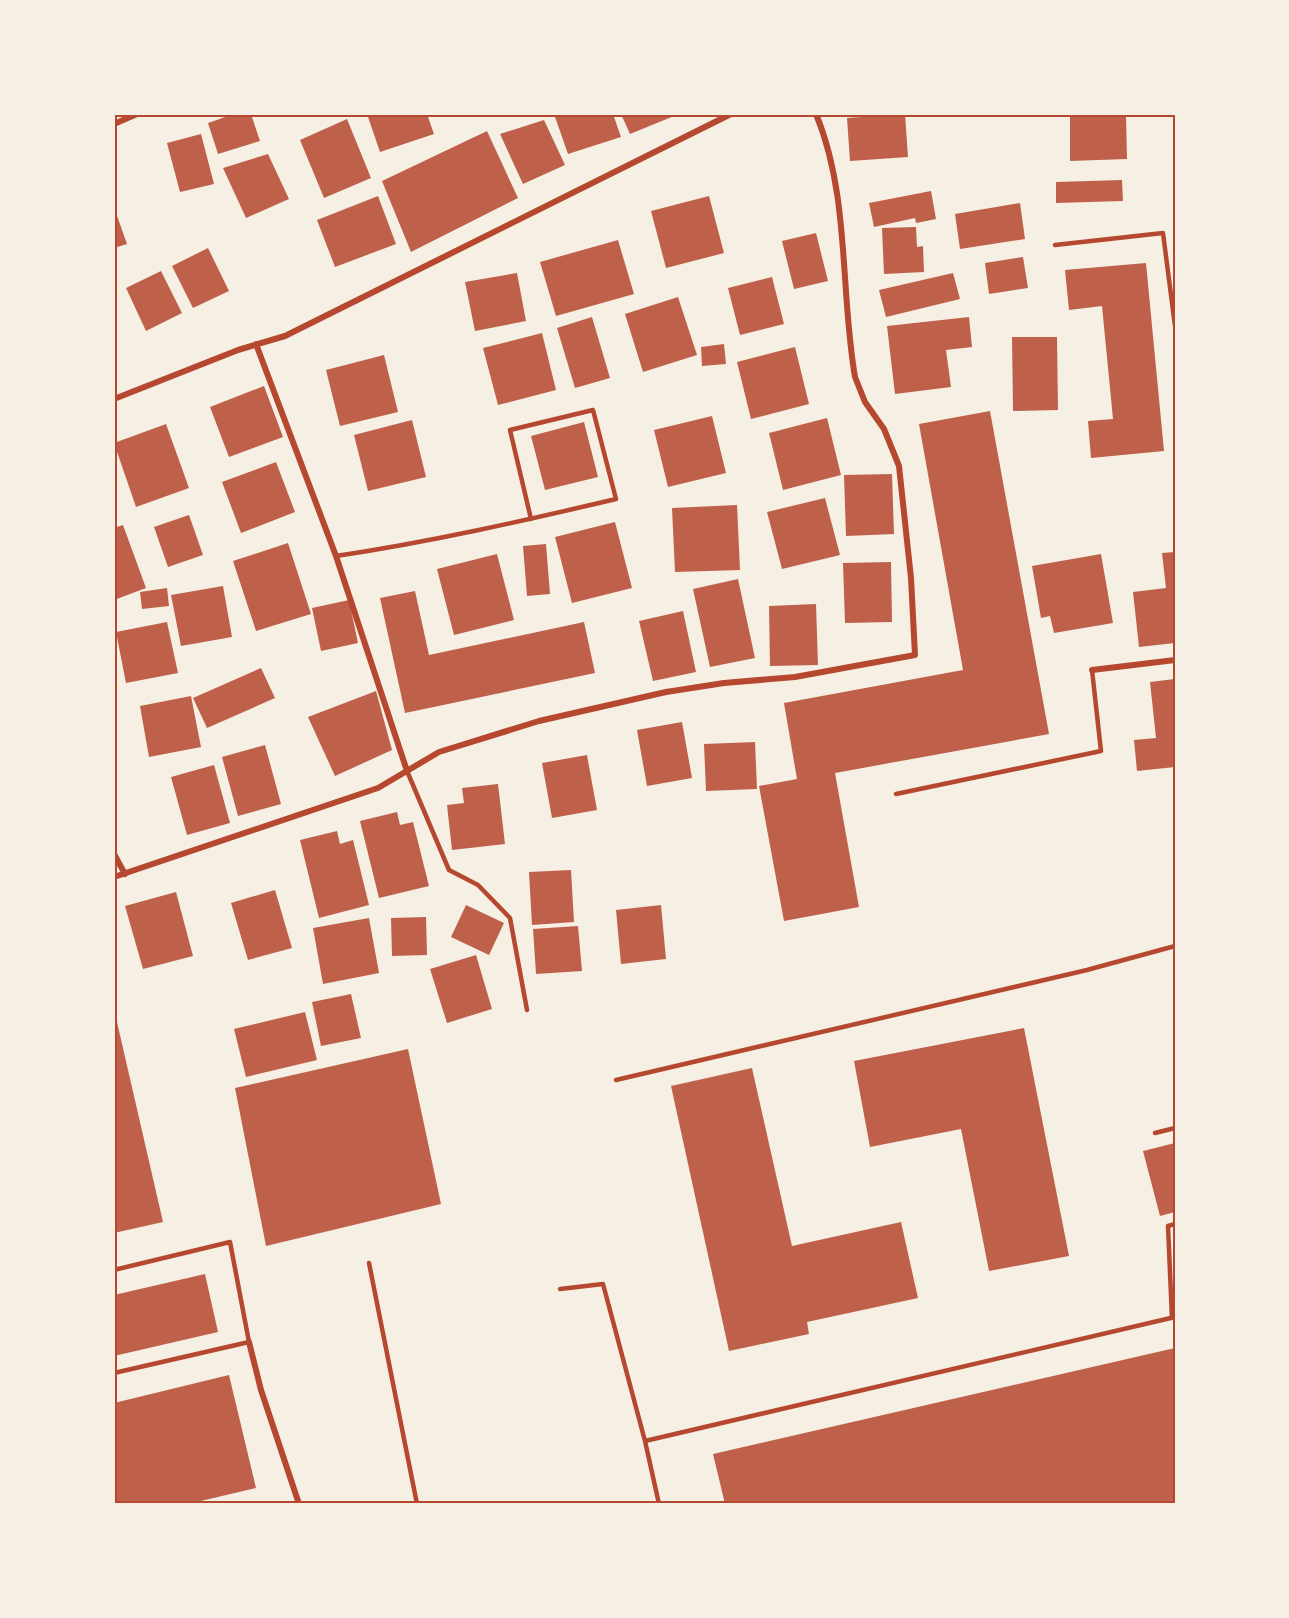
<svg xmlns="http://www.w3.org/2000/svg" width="1289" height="1618" font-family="'DM Sans',sans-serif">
  <rect width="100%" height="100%" fill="#f6efe4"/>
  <path fill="#bf614a" d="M234,114H251L260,141L218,154L208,123Z
    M367,114H427L434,134L380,152Z
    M554,114H613L621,137L568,154Z
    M621,114H679L630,134Z
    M905,114L908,157L850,161L847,118Z
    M1126,115L1127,159L1070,161V116Z
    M347,119L371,178L324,198L300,140Z
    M544,120L565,165L523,184L500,134Z
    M487,131L518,198L411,252L382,181Z
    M201,134L214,184L180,192L167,143Z
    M268,154L289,199L246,218L223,168Z
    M1122,180L1123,201L1056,203V182Z
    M931,191L936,219L916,223L915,218L874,227L869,203Z
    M378,196L396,244L335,267L317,220Z
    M709,196L724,253L666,268L651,211Z
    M1020,203L1025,239L960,249L955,214Z
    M114,207L127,244L114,248Z
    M916,227L917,247L923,246L924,272L884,274L882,228Z
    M816,233L828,281L794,289L782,241Z
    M618,240L634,294L556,316L540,262Z
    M208,248L229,291L193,308L172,266Z
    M1023,257L1028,288L989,294L985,263Z
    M1146,263L1164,451L1091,458L1088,421L1113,419L1102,306L1069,310L1065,270Z
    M161,271L182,313L146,331L126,288Z
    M517,273L526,321L475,331L465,282Z
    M953,273L960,299L886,317L879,290Z
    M772,277L784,324L740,335L728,288Z
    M678,297L697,355L643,372L625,314Z
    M592,317L610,378L575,388L557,328Z
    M969,317L972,347L946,350L951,387L895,394L887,326Z
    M542,333L556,390L498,405L483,348Z
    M1012,337H1057L1058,410L1013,411Z
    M724,344L726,364L702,366L701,347Z
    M795,347L809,404L751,419L737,362Z
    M384,355L398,412L340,426L326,370Z
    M264,386L283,437L229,457L210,407Z
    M990,411L1049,734L835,773L859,907L784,921L759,786L797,779L784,703L963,670L919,424Z
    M712,416L726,473L668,487L654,430Z
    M827,418L841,475L783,490L769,433Z
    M412,420L426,477L368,491L354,435Z
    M584,422L598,477L545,490L531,436Z
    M166,424L189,488L136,507L114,443Z
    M276,462L295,512L241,533L222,482Z
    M892,474L894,534L846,536L844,475Z
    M825,498L840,555L782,569L767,512Z
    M737,505L740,570L675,572L672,508Z
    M189,515L203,555L168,567L154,527Z
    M615,522L632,588L572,603L555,537Z
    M123,525L146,588L114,600V528Z
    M288,543L311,614L256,631L233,561Z
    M546,544L550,594L527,596L523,546Z
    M1175,552V643L1139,647L1133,592L1166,588L1162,553Z
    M497,554L514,620L454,635L437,569Z
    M1101,554L1113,623L1054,633L1050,616L1041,618L1032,566Z
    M891,562L892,622L845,623L843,563Z
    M738,579L755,658L710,667L693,589Z
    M223,586L232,637L181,646L171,595Z
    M167,588L169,606L142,609L140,592Z
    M415,591L429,655L584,622L595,673L405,713L380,598Z
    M349,600L358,643L321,651L312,608Z
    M816,604L818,665L770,666L769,606Z
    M683,611L696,672L653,681L639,621Z
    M167,622L178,673L126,683L116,632Z
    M261,668L275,698L207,728L193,698Z
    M1175,679V767L1137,771L1134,740L1156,738L1150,682Z
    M376,691L392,750L335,776L308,717Z
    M191,696L201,747L149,757L140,706Z
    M682,722L692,778L647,786L637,730Z
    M755,742L757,789L706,791L704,744Z
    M265,745L281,804L238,816L222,757Z
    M587,755L597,810L552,818L542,763Z
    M214,765L230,823L187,835L171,777Z
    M498,784L505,844L452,850L447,805L464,803L462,788Z
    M397,812L400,825L413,822L429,886L379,898L360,821Z
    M337,831L340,844L353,840L369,905L319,918L300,840Z
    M571,870L574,922L532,925L529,872Z
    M275,890L292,948L248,960L231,903Z
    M176,892L193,956L143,969L125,906Z
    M466,905L504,923L489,955L451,937Z
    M661,905L666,959L621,964L616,910Z
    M426,917L427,955L392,956L391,918Z
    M369,918L379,973L323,984L313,928Z
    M578,926L582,971L536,974L533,929Z
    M476,955L492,1009L447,1023L430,969Z
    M351,994L361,1038L321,1046L312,1002Z
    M114,1009L163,1222L114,1233Z
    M305,1012L317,1060L246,1077L234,1029Z
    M1024,1028L1069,1256L989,1271L961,1129L870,1147L854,1061Z
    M408,1049L441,1204L266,1246L235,1088Z
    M752,1068L792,1246L901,1222L918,1298L807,1322L809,1334L729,1351L671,1086Z
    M1175,1143V1212L1160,1216L1143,1151Z
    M205,1274L218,1332L114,1356V1295Z
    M1175,1348V1504H725L713,1454Z
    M229,1375L256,1488L188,1504H114V1403Z"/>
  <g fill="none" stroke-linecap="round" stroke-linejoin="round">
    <path stroke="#b5482f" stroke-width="4.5" d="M1055,245L1163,233L1175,326
      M336,556C430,542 523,521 616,499L593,410L510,430L531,519
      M407,771L449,870L478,885L510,918L527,1010
      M896,794L1101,751L1092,670
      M616,1080L1087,970L1175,946
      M1155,1133L1175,1128
      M369,1263L417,1504
      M114,1270L230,1242L249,1342L114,1373
      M560,1289L603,1284L645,1441L659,1504
      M1172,1318L1168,1226L1175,1224
      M645,1441L1175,1317"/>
    <path stroke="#b5482f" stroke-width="6" d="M114,124L137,114
      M256,344L336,556L407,771
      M114,399L238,350L285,336L731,114
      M1092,670L1175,660
      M114,854L125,874
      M114,877L378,788L439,752L539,721L666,692L724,683L795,677L915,655L911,578L899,466L884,429L865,402L855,377C840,291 850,196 816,114
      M249,1342L261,1390L299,1504"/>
  </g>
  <rect width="1289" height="1618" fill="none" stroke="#f6efe4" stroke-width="231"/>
  <rect x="116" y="116" width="1058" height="1386" fill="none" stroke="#b5482f" stroke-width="2"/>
</svg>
